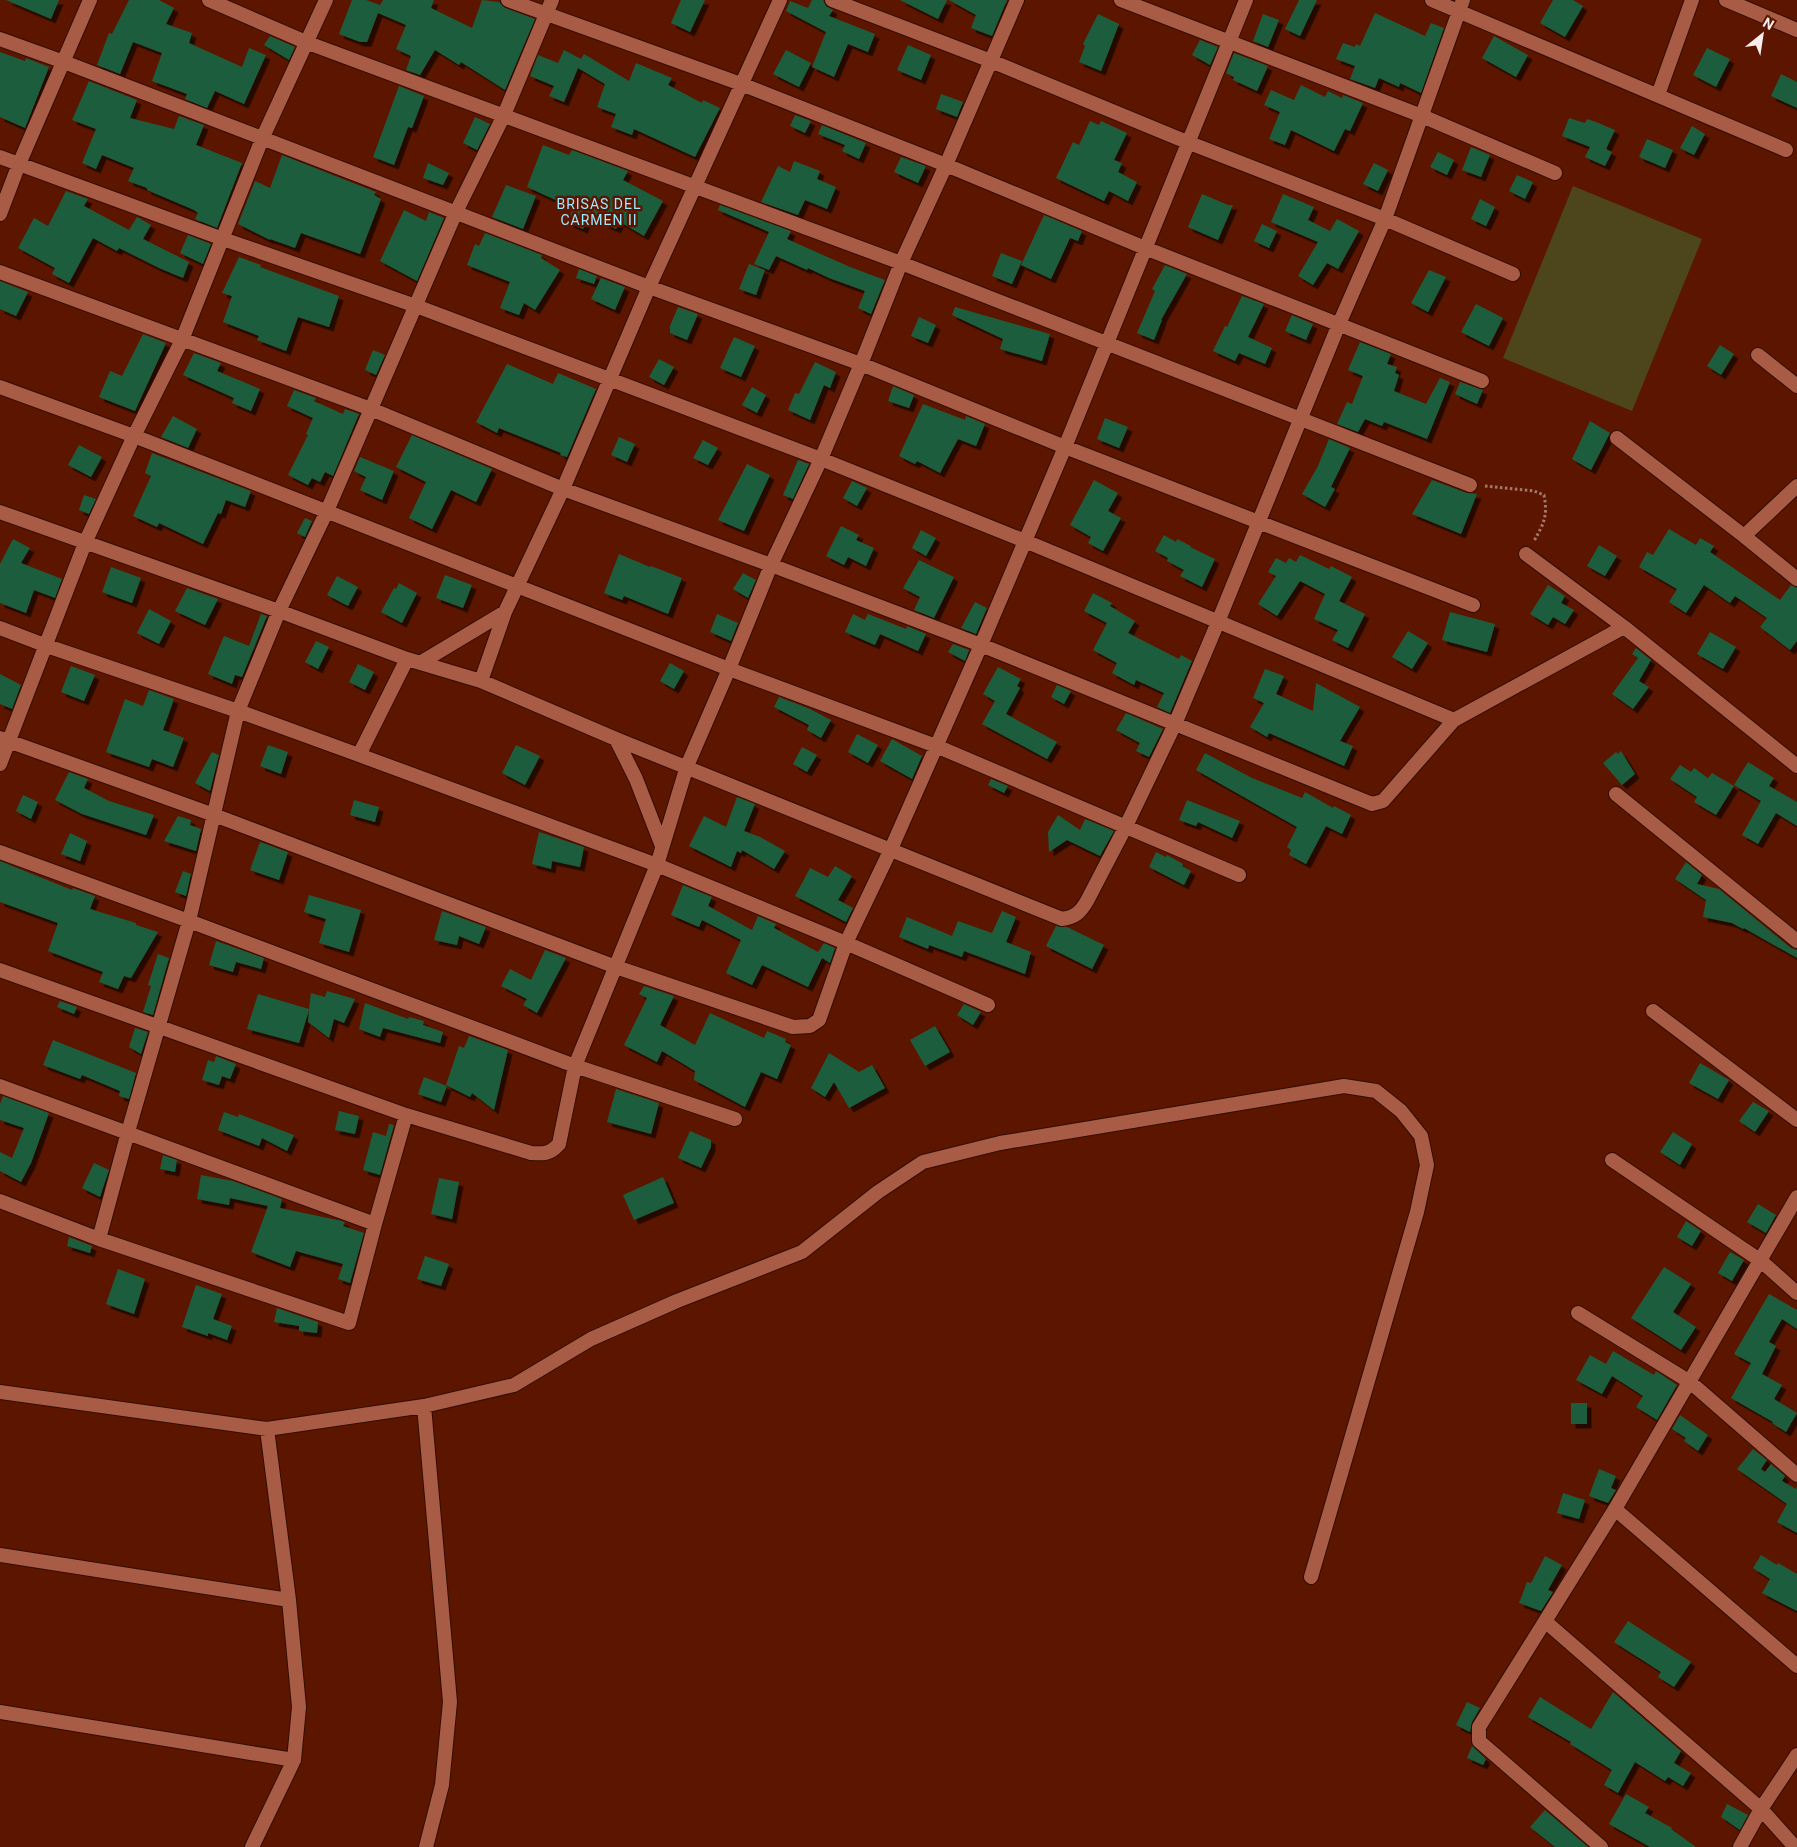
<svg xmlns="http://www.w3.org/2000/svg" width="1797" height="1847" font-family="Roboto,sans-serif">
  <defs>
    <filter id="shadow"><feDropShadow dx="4.5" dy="4.5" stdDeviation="0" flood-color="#0009"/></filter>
  </defs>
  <rect width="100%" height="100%" fill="#5c1600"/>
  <path fill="#4d451c" d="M1573,186L1702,239L1632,411L1503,358Z"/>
  <path fill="#1d5d3c" filter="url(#shadow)" d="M6,0H59L51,19Z
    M129,0H159L174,8L166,24L192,33L189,43L242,67L249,48L266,55L244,104L215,91L207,108L185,99L187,94L152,81L162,53L133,42L120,74L97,65L109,33L112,34Z
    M352,0H366L380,5L383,0H434L431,8L472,28L482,0L499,2L505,8L535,19L505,90L461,62L459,65L435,50L420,75L406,70L411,56L396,49L406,25L378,13L367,42H360L339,34Z
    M681,0H705L690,32L671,23Z
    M812,0H823L826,6L833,10L829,16L875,34L868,52L848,44L834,77L812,67L826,32L786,11L790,1L808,8Z
    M900,0H947L938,19Z
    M949,0H1007L992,36L971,28L976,15Z
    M1299,0H1317L1300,36L1285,29Z
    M1553,0H1573L1583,6L1565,37L1540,23Z
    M1375,13L1425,36L1431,23L1444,28L1421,93L1400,83L1399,87L1379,78L1375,88L1350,79L1355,66L1336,59L1343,43L1355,47L1356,44L1360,46Z
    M1098,14L1119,24L1101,71L1079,62L1085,46L1083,44Z
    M1263,14L1279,20L1268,47L1253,41Z
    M270,36L295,47L289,60L264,45Z
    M1494,36L1528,55L1516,77L1482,58Z
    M1200,40L1218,47L1210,65L1192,55Z
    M908,45L931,55L921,80L897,70Z
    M1707,48L1730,59L1716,87L1693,75Z
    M564,50L581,59L584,54L629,81L636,63L672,78L668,85L702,103L703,100L720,108L695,157L634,129L632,135L611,127L616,114L597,107L605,84L578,68L564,102L549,96L554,86L530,76L538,55L558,63Z
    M786,50L811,63L799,87L773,74Z
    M0,52L25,61L26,58L49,67L25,128L0,117Z
    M1234,53L1268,66L1257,91L1233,80L1234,77L1226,73Z
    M1781,74L1797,82V108L1771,96Z
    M89,81L137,100L130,118L174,129L179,116L204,125L196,145L242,163L217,228L195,219L198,213L194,210L147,190V188L128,181L134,168L102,155L96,169L82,163L96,129L72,120Z
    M1301,85L1325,97L1328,91L1342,98L1343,95L1363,103L1350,131L1345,129L1334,151L1291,130L1285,145L1269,139L1280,112L1264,105L1271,90L1294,100Z
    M399,86L424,96L412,128L408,127L394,165L373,157Z
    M941,94L963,102L957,117L936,109Z
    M795,115L811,121L805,133L790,126Z
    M475,117L490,124L477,150L463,143Z
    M1569,118L1585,123L1587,119L1596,122L1615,130L1606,149L1612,152L1605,166L1585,157L1590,147L1562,136Z
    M1090,121L1099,125L1101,121L1127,133L1114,160L1122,163L1118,172L1137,182L1128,201L1109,191L1104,201L1056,178L1073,142L1079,145Z
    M822,125L866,143L859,159L842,151L845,145L818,134Z
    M1692,126L1705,134L1694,155L1680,148Z
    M1647,139L1673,150L1665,168L1639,157Z
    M543,145L569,155L572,150L628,171L623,180L663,201L644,236L620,222L616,229L589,216L583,229L567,222L573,208L527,187Z
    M1471,147L1490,155L1481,177L1462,170Z
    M1438,152L1454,160L1447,175L1430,167Z
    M282,155L376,192L374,195L381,199L360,254L301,233L295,248L270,239V240L238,224L255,181L270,188Z
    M901,157L926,166L918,183L894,172Z
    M794,161L820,171L817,179L836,187L827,209L805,200L798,215L761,202L778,166L790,172Z
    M428,163L449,173L443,185L423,178Z
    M1374,163L1388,170L1378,191L1363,184Z
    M1517,175L1533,182L1525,199L1509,191Z
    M506,185L536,196L523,229L492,217Z
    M66,191L88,199L84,206L129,230L137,217L151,225L143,239L189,262L183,278L159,268L119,248L117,251L93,238L69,283L52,274L55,268L18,248L34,218L48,226Z
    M1202,194L1228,205H1233L1218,240L1188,227Z
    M1283,194L1314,207L1308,220L1330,231L1337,219L1359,231L1338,269L1327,263L1313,285L1298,276L1318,242L1271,222Z
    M1480,199L1495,207L1486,226L1471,219Z
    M720,205L791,231L787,239L850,267L885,280L871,314L858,308L865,291L829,278L808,268L807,270L776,256L769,270L754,264L769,232L718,210Z
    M404,210L426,221L429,212L444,218L417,281L380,261Z
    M1044,215L1082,231L1078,241L1070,238L1051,279L1021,265Z
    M1262,224L1277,231L1269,248L1254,241Z
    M485,233L542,255L541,258L560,270L535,310L524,303L519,315L500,308L510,282L467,265L475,244L479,246Z
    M188,235L211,244L203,264L180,253Z
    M1001,253L1022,261L1012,284L992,276Z
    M239,257L261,265L260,267L339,296L329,327L298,317L286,351L257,340L259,336L223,322L232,296L222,293Z
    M749,264L765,270L756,295L739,289Z
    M1165,265L1187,274L1161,320H1162L1154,340L1137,333L1155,291L1152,289Z
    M579,269L597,276L594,284L576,278Z
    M1429,270L1446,277L1428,312L1411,303Z
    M601,278L625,287L615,310L591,299Z
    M0,281L28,292L16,316L0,309Z
    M1242,296L1264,304L1248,337L1272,348L1265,364L1239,353L1235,361L1213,351L1225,326L1227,327Z
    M1476,304L1503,318L1489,346L1461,332Z
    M678,307L698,314L687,340L670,333V326Z
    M955,307L1050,334L1042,361L1000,349L1003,339L952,315Z
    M1292,315L1313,324L1306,340L1285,331Z
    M919,317L936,325L928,343L911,336Z
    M143,334L166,343L135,411L99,397L110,371L122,376Z
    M734,337L755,346L741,377L720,368Z
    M1360,342L1391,354L1387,364L1397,367L1395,373L1399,375L1394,391L1426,404L1440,378L1450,382L1427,439L1384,422L1382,426L1365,419L1358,432L1337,424L1347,402L1352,404L1363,376L1348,370Z
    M1720,345L1734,354L1721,375L1707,366Z
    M373,350L385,355L376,375L365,370Z
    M194,353L221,363L217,371L260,389L251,411L232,403L234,398L183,375Z
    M659,359L674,367L664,385L649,377Z
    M815,362L836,372L830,388L824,385L810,420L788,410L795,393L799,394Z
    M507,364L553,384L558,373L596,389L567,457L560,455L561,453L499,428L497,433L476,422Z
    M1460,382L1483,390L1477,404L1455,394Z
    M893,386L914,395L909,408L888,401Z
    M752,387L766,395L757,413L742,405Z
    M294,390L316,398L314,401L343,414L345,409L359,414L333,476L325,472L320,482L312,478L308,485L288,475L308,435L306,434L313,418L287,406Z
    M923,404L965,420L966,416L985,424L976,446L958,439L940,473L917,461L915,464L899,456Z
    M173,416L197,429L188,448L161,437Z
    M1105,418L1128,427L1119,448L1097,439Z
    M1590,421L1610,433L1591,470L1572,459Z
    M412,435L492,469L476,502L451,490L432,529L409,518L426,482L396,467Z
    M619,437L635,444L627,462L611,455Z
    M1329,439L1350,448L1331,487L1335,489L1325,507L1302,494L1318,466Z
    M703,440L718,448L708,465L693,458Z
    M79,445L102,457L91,477L68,465Z
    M152,453L251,491L245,507L226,500L221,514L218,513L203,544L159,523L157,527L133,516L151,476L145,473Z
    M360,457L394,471L382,500L360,490L366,477L354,471Z
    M798,460L809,464L793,499L783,495Z
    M747,464L770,475L744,531L718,520Z
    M1094,480L1118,493L1108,511L1121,518L1103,551L1088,543L1091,537L1070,525Z
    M1432,480L1467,493L1477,494L1461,534L1412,514Z
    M852,481L867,488L857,506L843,498Z
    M84,495L96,499L89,514L79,510Z
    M305,518L312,521L305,537L297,533Z
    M841,526L859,535L856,540L874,548L866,566L848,557L844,565L826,556Z
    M1669,529L1696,545L1700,538L1714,546L1710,552L1780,600L1791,585L1797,588V641L1790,650L1760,627L1767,618L1735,596L1730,603L1704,585L1686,613L1669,602L1677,589L1639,567L1647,552L1653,555Z
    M921,530L936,538L926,556L912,548Z
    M1164,535L1176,542L1177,539L1191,546L1190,547L1215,559L1202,587L1180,576L1184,570L1167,561L1168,558L1155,551Z
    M13,539L30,548L21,563L62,579L55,598L34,590L26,613L0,603V564Z
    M1599,545L1617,556L1605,576L1587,566Z
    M619,554L650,567L651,566L682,578L668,614L624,596L622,600L604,593Z
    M1300,555L1329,569L1331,566L1352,577L1339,601L1365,614L1348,648L1332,640L1338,630L1314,619L1325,594L1300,581L1277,616L1258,604L1276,576L1268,572L1276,558L1286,563L1289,558L1296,562Z
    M919,560L954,577L934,618L914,610L920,597L903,588Z
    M111,567L141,578L132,603L102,592Z
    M743,573L756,580L748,598L733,589Z
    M445,575L472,585L463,608L436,598Z
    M337,576L358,587L348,606L327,595Z
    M399,583L417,593L402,623L381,612L394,588L396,589Z
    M1548,585L1565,596L1561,603L1574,610L1565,624L1553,617L1548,625L1530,614Z
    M187,588L218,599L205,625L175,611Z
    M1093,593L1112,603L1110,606L1135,621L1128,633L1179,659L1181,655L1192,661L1170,713L1157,707L1164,693L1136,680L1134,685L1112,673L1117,663L1093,650L1107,623L1084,611Z
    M975,602L987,608L976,634L961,628Z
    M149,609L171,621L159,644L137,633Z
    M1450,612L1495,624L1487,652L1442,640Z
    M261,614L267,616L242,677L235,675L232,684L208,674L224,636L249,646Z
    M717,614L738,623L731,641L710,632Z
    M853,614L865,620L868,614L906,629L907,626L926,634L918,651L880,634L875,645L845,632Z
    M1408,631L1428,643L1412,669L1392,657Z
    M1710,632L1736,647L1723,669L1697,654Z
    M316,641L329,647L318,669L305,662Z
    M953,644L969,650L965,661L948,652Z
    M1636,648L1651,660L1639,681L1649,687L1633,709L1612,694L1638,658L1632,654Z
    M670,663L684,671L674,689L660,681Z
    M358,664L374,672L365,690L349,682Z
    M71,666L95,675L84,701L61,692Z
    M998,667L1021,679L1017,686L1020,688L1006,714L1057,742L1047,759L982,724L995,701L983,694Z
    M1265,669L1284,676L1276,694L1313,711L1316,683L1360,707L1340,741L1353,746L1344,766L1269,733L1267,737L1250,727L1264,703L1253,698Z
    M0,674L21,685L12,709L0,704Z
    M1057,685L1071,691L1064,704L1051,697Z
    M149,690L174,699L163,730L184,738L173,767L152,759L149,767L106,752L125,699L143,706Z
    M779,697L810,709L831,720L821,738L807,730L809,725L774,707Z
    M1126,713L1163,729L1149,757L1136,751L1140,743L1116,730Z
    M857,734L878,745L868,763L848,752Z
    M892,739L922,756L912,779L880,761Z
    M268,745L288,752L281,774L260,766Z
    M516,745L540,756L525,785L502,773Z
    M802,747L817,755L807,772L793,764Z
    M1621,751L1635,774L1622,785L1603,763L1616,752L1618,754Z
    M212,752L219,755L210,791L195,783Z
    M1205,753L1252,778L1302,798L1305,792L1333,808L1334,806L1351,815L1342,834L1326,826L1306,864L1289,855L1291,850L1287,847L1297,827L1196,770Z
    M1748,762L1774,778L1769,786L1797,802V826L1776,813L1758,844L1742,835L1761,801L1734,785Z
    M1680,765L1691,772L1694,768L1708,778L1712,773L1734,786L1716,815L1694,802L1697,797L1670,779Z
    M69,772L88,779L84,788L109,801L154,815L146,835L82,814L55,800Z
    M991,779L1008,786L1004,793L988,785Z
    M23,795L38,802L31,819L16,811Z
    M737,797L755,804L744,831L760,837L785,851L774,869L742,850L741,853L737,851L731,867L689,846L704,816L726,827Z
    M354,800L379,807L375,822L350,815Z
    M1187,800L1240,821L1232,838L1198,822L1196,826L1179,820Z
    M1058,815L1080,830L1085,819L1114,831L1100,856L1067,840L1049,852L1048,832Z
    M178,816L191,820L190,825L201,829L196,851L164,841Z
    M539,832L584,847L580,867L552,861L551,869L532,864Z
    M70,833L87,841L80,861L61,854Z
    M260,842L288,852L279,880L250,870Z
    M1156,852L1166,857L1167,855L1183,864L1182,866L1191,871L1184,885L1149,867Z
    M0,861L72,890L73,888L95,896L90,909L136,923V925L158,932L131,978L124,976L118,989L99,982L103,972L48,951L58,923L0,902Z
    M1686,862L1702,875L1697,884L1719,889L1791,948L1797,950V958L1744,928L1743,929L1732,923L1703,917L1706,900L1675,879Z
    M835,866L852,876L838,900L853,908L846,922L795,896L810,868L828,877Z
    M183,871L191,874L186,896L175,892Z
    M683,885L712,897L708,906L752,930L758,916L776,924L774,928L818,952L824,943L835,948L830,963L822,958L808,987L762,965L752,985L726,973L741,940L702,920L699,927L671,915Z
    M309,895L361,910L349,952L319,943L326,919L304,912Z
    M442,911L486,927L479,944L459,936L457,945L434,940Z
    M1002,911L1016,917L1006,942L1031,952L1025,974L964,951L962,957L929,945L928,949L899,937L907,917L952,936L958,921L992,933Z
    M1056,926L1067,927L1104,945L1092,969L1046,946Z
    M216,941L264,958L261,969L236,962L233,972L209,965Z
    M545,950L566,958L537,1013L523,1005L527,999L501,986L510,969L531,980Z
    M158,954L169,958L153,1015L143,1012L151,986L148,985Z
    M644,986L674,996L660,1025L695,1045L710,1013L764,1038L767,1031L786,1039L785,1042L791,1045L777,1079L761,1072L745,1107L694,1080L695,1071L662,1051L657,1062L624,1045L647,998L639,994Z
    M327,991L355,999L344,1023L334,1019L329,1038L308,1022L309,1010L299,1043L247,1029L258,994L309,1009L311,993L325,997Z
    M60,1001L77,1007L74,1014L57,1007Z
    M365,1003L408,1019L409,1017L424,1021L423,1025L443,1032L440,1043L383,1028L380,1037L359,1029Z
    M964,1004L981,1012L973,1025L957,1015Z
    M935,1026L950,1052L925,1066L910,1040Z
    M135,1028L148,1032L141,1054L129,1047Z
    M469,1036L508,1050L494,1110L472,1093L470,1097L446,1085L459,1046L464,1048Z
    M53,1040L136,1073L129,1099L119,1096L120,1091L82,1075L80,1079L43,1065Z
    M829,1053L859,1072L872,1065L885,1088L849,1108L834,1082L825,1097L811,1088Z
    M216,1056L236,1064L230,1079L222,1076L219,1085L202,1080L208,1060L214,1062Z
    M1700,1063L1729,1080L1718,1099L1689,1083Z
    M424,1077L447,1086L441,1102L418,1094Z
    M616,1089L659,1103L651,1134L607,1122Z
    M3,1096L49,1113L31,1163L21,1182L0,1171V1152L12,1158L24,1128L0,1120V1104Z
    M1753,1102L1769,1111L1755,1132L1739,1121Z
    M339,1111L359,1116L355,1134L335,1130Z
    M224,1112L238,1117L239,1114L294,1135L287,1151L262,1138L259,1146L218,1130Z
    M389,1124L394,1125L380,1175L363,1170L373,1132L386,1136Z
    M690,1131L711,1140V1147L701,1168L678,1158Z
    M1673,1132L1692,1144L1680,1165L1660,1152Z
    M163,1155L177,1160L175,1172L160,1169Z
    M94,1163L109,1170L100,1197L82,1188Z
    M201,1175L233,1181L282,1199L280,1208L342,1221L345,1222L343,1226L364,1233L350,1283L338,1279L343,1264L296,1251L290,1267L251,1252L268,1206L230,1198L229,1205L197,1199Z
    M663,1177L674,1203L634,1220L623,1195Z
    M439,1178L459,1182L452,1219L431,1214Z
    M1758,1204L1776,1215L1766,1233L1747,1222Z
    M1686,1221L1701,1231L1692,1246L1677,1237Z
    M69,1237L92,1246L90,1253L67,1246Z
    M1730,1252L1744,1260L1732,1281L1718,1273Z
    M425,1256L449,1264L441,1286L417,1279Z
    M1664,1267L1691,1284L1673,1312L1696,1327L1681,1350L1631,1318Z
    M118,1269L145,1279L134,1314L106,1304Z
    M196,1285L222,1294L213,1319L232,1326L227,1340L208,1333V1336L182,1327Z
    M1769,1294L1797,1310V1329L1782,1319L1769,1342L1776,1346L1762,1374L1782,1385L1774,1399L1797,1413L1786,1432L1772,1423L1773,1422L1731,1398L1751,1363L1734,1354Z
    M277,1308L318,1322L317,1333L299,1331V1326L274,1322Z
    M1613,1351L1654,1375L1656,1371L1677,1385L1657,1420L1636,1407L1643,1396L1612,1376L1602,1394L1576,1380L1590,1355L1606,1364Z
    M1571,1403H1587V1424H1571Z
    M1680,1415L1708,1435L1698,1451L1684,1441L1686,1438L1672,1429Z
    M1753,1449L1767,1460L1761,1469L1765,1472L1771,1464L1785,1476L1782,1481L1796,1489L1797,1487V1533L1777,1522L1787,1504L1737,1469Z
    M1599,1469L1616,1476L1611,1488L1616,1490L1608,1503L1589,1496Z
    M1563,1493L1585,1500L1579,1519L1557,1513Z
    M1761,1555L1777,1565L1778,1563L1797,1574V1611L1762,1593L1770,1579L1753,1568Z
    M1545,1556L1562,1565L1548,1590L1553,1592L1541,1611L1519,1603L1527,1582L1531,1583Z
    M1628,1621L1691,1662L1674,1687L1658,1677L1661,1672L1614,1642Z
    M1613,1692L1681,1751L1674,1763L1691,1773L1683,1786L1668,1777L1665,1781L1635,1762L1618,1793L1604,1785L1612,1770L1570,1744L1571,1742L1528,1717L1540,1697L1591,1729Z
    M1467,1702L1480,1708L1472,1722L1470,1732L1456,1725Z
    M1472,1746L1486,1759L1483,1765L1467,1758Z
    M1626,1794L1649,1807L1645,1813L1672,1828L1671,1829L1696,1847H1650L1609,1824Z
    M1727,1804L1748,1815L1740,1830L1721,1817Z
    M1545,1810L1588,1847H1555L1530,1827Z"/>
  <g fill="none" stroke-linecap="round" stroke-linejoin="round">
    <g stroke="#310c03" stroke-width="16">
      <path id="minor" d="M209,0L308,43L901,263L1470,485
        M508,0L741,84L946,165L1145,248L1482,381
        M832,0L991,61L1187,142L1385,219L1513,274
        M1121,0L1422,116L1555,173
        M1432,0L1786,150
        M1726,0L1797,30
        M0,39L64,62L649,287L861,364L1065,447L1473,605
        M1658,95L1692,0
        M0,157L223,239L416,306L821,459L1025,541L1454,720
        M0,214L19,164L90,0
        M0,272L371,409L563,489L771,565L981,645L1372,804L1383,801L1454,720L1624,627
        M1758,355L1797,386
        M0,387L134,436L729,669L936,746L1239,875
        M1617,438L1744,536L1797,579
        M0,512L279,611L407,659L481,681L616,739L1062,919C1075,917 1080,913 1087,901L1126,826L1175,724L1218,622L1339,324L1385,219L1463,0
        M1744,536L1797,486
        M1526,554L1624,627L1797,766
        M0,628L47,646L238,711L359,755L407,659
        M420,663L505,612
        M481,681L505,612L563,489L649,287L780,0
        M0,738L214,815L616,967L793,1027L810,1026L819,1020L846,943L891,849L981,645L1065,447L1246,0
        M616,739L636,779L662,846
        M359,755L657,865L846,943L988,1005
        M0,764L85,543L134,436L182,340L262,139L326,0
        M1616,794L1797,941
        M0,852L189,921L575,1066L735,1119
        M0,970L406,1115L531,1153C544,1154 550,1154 559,1144L575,1066L657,865L687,766L729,669L771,565L821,459L861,364L901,263L946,165L1017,0
        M1653,1011L1797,1120
        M0,1086L375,1224
        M1612,1160L1761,1261L1797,1293
        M0,1201L99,1239L349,1323L375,1224L406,1115
        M99,1239L128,1132L189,921L238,711L279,611L327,511L456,212L504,115L552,0
        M1578,1313L1690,1382L1797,1475
        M0,1392L267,1429L424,1406L450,1702L442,1785L426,1847
        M424,1406L514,1385L591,1339L677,1301L802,1252L878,1192L923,1162L1000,1143L1344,1086L1376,1091L1401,1111L1421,1136L1427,1165L1417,1212L1311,1577
        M1615,1509L1797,1666
        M0,1555L289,1600
        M1546,1622L1761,1809L1795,1847
        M0,1712L294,1760
        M252,1847L294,1760L299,1707L289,1600L267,1429
        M1601,1847L1479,1741V1727L1615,1509L1797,1197
        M1740,1847L1761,1809L1797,1755"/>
    </g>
    <path stroke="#a3796c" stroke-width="3" stroke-dasharray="2.5 2.5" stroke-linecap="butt" d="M1485,486L1534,491L1544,495C1548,516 1544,523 1534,541"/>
    <use href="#minor" stroke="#a85b45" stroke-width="14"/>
  </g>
  <g text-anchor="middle" stroke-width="5" stroke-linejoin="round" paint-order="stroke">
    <g font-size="14" letter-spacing="1" fill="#9de9fe" stroke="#5c1600">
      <text x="599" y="209">BRISAS DEL<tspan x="599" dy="16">CARMEN II</tspan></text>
    </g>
  </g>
  <g transform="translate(1762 35) rotate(30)" stroke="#5c1600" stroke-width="4" paint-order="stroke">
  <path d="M0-4L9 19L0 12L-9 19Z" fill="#f9f0ed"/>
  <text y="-8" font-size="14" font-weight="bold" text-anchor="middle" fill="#f9f0ed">N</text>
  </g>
</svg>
